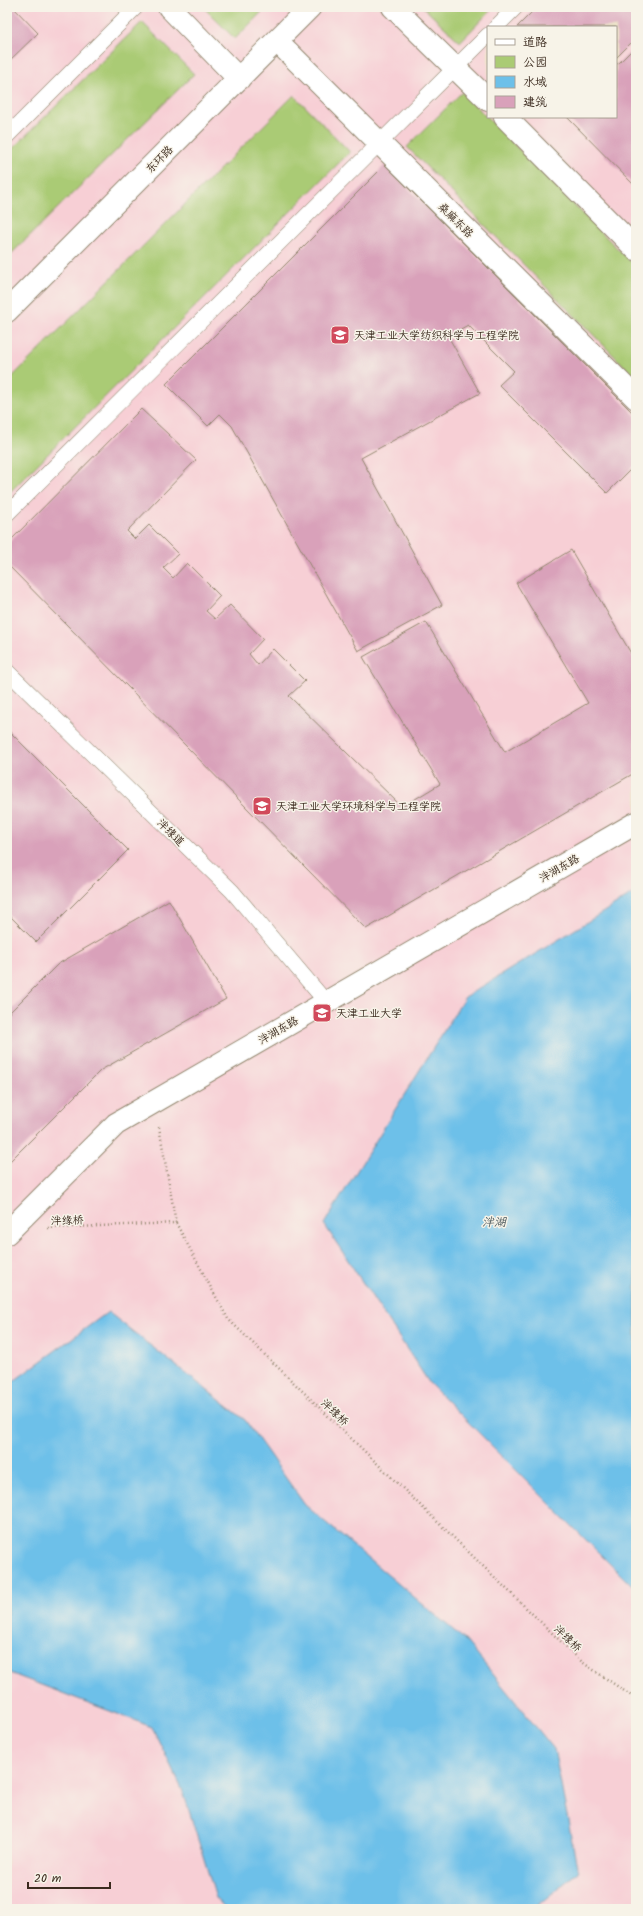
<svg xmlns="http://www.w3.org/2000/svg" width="643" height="1916" font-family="Kalam,'LXGW WenKai TC',sans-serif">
  <rect width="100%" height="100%" fill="#f7f3e8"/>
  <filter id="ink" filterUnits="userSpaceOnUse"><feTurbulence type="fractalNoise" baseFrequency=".025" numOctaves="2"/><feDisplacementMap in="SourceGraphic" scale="8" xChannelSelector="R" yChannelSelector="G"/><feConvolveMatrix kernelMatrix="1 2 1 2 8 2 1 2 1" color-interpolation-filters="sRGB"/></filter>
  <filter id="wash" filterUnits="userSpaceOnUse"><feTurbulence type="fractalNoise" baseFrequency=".012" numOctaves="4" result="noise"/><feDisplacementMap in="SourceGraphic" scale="16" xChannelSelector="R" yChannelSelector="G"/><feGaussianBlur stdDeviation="0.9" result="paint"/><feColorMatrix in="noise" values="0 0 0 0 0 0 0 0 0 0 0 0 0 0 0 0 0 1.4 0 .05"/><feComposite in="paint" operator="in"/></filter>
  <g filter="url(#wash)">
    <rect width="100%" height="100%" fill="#eae1bf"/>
    <path fill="#f7cfd5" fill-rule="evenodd" d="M7,7H636V1909H7ZM488,27H616V117H488Z"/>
    <path fill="#aacb74" stroke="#727a49" d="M203,7H267L235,39Z
      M423,7H494L460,42Z
      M142,22L194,74L7,258V154Z
      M462,92L636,267V378L407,147Z
      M294,95L350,152L7,495V382Z"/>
    <path fill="#6dc0e9" stroke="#547584" d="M636,892V1590L430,1384L324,1224L465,997Z
      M108,1312L245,1420L305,1505L465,1640L554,1749L578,1872L533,1909H226L216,1898L183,1791L152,1727L7,1672V1386Z"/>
    <g id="blocks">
      <path fill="#d9a1ba" d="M7,7H13L38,33L7,63Z
        M537,7H636V38L616,58V27H517Z
        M636,46V187L567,117H616V63L618,64Z
        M385,165L636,416V464L607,493L499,385L514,371L468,325L448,336L480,393L361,458L442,605L358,651L232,426L220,414L208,426L166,384Z
        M141,409L196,460L127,531L135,539L149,525L178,554L163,568L173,578L187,563L220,596L206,611L215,619L230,605L263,639L249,654L258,665L273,649L305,681L289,696L402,807L440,784L363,657L426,622L505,752L588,703L516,583L571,550L636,662V772L366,929L7,564V544Z
        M7,729L128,850L36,942L7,913Z
        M169,900L226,999L101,1070L7,1164V1015L58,964Z"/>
    </g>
  </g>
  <g filter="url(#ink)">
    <use href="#blocks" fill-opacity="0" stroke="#92866e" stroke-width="1"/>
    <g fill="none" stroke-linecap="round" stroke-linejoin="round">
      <g stroke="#92866e" stroke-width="16">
        <path id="service" d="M496,27L516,7
          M7,136L136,7
          M7,514L488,35
          M7,671L232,891L326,1002"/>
      </g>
      <g stroke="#92866e" stroke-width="24">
        <path id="minor" d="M393,7L488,100
          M277,41L636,398
          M505,117L636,249
          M7,1233L116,1124L636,823"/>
      </g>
      <g stroke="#92866e" stroke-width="24">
        <path id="tertiary" d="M169,7L239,79
          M7,311L310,7"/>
      </g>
      <path stroke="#92866e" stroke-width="2.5" stroke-dasharray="1 3" stroke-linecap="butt" d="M159,1127L176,1223
        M48,1228L176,1223L228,1319L582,1662L636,1699"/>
      <use href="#service" stroke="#fff" stroke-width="15"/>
      <use href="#minor" stroke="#fff" stroke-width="22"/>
      <use href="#tertiary" stroke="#fff" stroke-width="22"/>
    </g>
  </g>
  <defs>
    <g id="university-square" transform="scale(1)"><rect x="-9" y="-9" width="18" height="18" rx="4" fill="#d1495b" stroke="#f7f3e8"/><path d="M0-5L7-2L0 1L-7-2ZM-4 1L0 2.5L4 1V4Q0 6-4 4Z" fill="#fff"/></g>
  </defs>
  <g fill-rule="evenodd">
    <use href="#university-square" x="340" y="335"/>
    <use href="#university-square" x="262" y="806"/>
    <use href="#university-square" x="322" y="1013"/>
  </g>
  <g text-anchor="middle" stroke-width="3" stroke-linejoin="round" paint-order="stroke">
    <g font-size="11" fill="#3b2a1e" stroke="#f7f3e8">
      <text transform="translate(159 159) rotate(-45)" y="4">东环路</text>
      <text transform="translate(456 220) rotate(45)" y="4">桑麻东路</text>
      <text transform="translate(171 832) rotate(45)" y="4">泮缘道</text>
      <text transform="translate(559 868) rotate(-30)" y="4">泮湖东路</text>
      <text transform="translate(278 1030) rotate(-30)" y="4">泮湖东路</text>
      <text transform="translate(67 1220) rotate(-2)" y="4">泮缘桥</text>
      <text transform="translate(335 1412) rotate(44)" y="4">泮缘桥</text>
      <text transform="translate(568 1638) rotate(44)" y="4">泮缘桥</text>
    </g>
    <g font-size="11" fill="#3b2a1e" stroke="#f7f3e8" text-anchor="start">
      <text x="354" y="339">天津工业大学纺织科学与工程学院</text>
      <text x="276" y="810">天津工业大学环境科学与工程学院</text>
      <text x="336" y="1017">天津工业大学</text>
    </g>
    <g font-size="12" font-style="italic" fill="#4a575b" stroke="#f7f3e8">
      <text x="494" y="1226">泮湖</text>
    </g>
  </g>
  <rect width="643" height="1916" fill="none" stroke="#f7f3e8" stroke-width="24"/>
  <rect x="487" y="26" width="130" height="92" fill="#f7f3e8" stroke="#aca397"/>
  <rect x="495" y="39" width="20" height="6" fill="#ffffff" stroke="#aca397"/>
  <text x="523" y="46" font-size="12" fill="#3b2a1e">道路</text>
  <rect x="495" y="56" width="20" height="12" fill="#aacb74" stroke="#aca397"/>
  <text x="523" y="66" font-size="12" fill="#3b2a1e">公园</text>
  <rect x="495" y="76" width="20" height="12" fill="#6dc0e9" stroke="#aca397"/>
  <text x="523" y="86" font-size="12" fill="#3b2a1e">水域</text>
  <rect x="495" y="96" width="20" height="12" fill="#d9a1ba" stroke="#aca397"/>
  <text x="523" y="106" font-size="12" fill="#3b2a1e">建筑</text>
  <path d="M28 1882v6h82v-6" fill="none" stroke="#3b2a1e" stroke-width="2"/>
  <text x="34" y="1882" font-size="12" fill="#3b2a1e" stroke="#f7f3e8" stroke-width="3" paint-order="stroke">20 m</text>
</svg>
